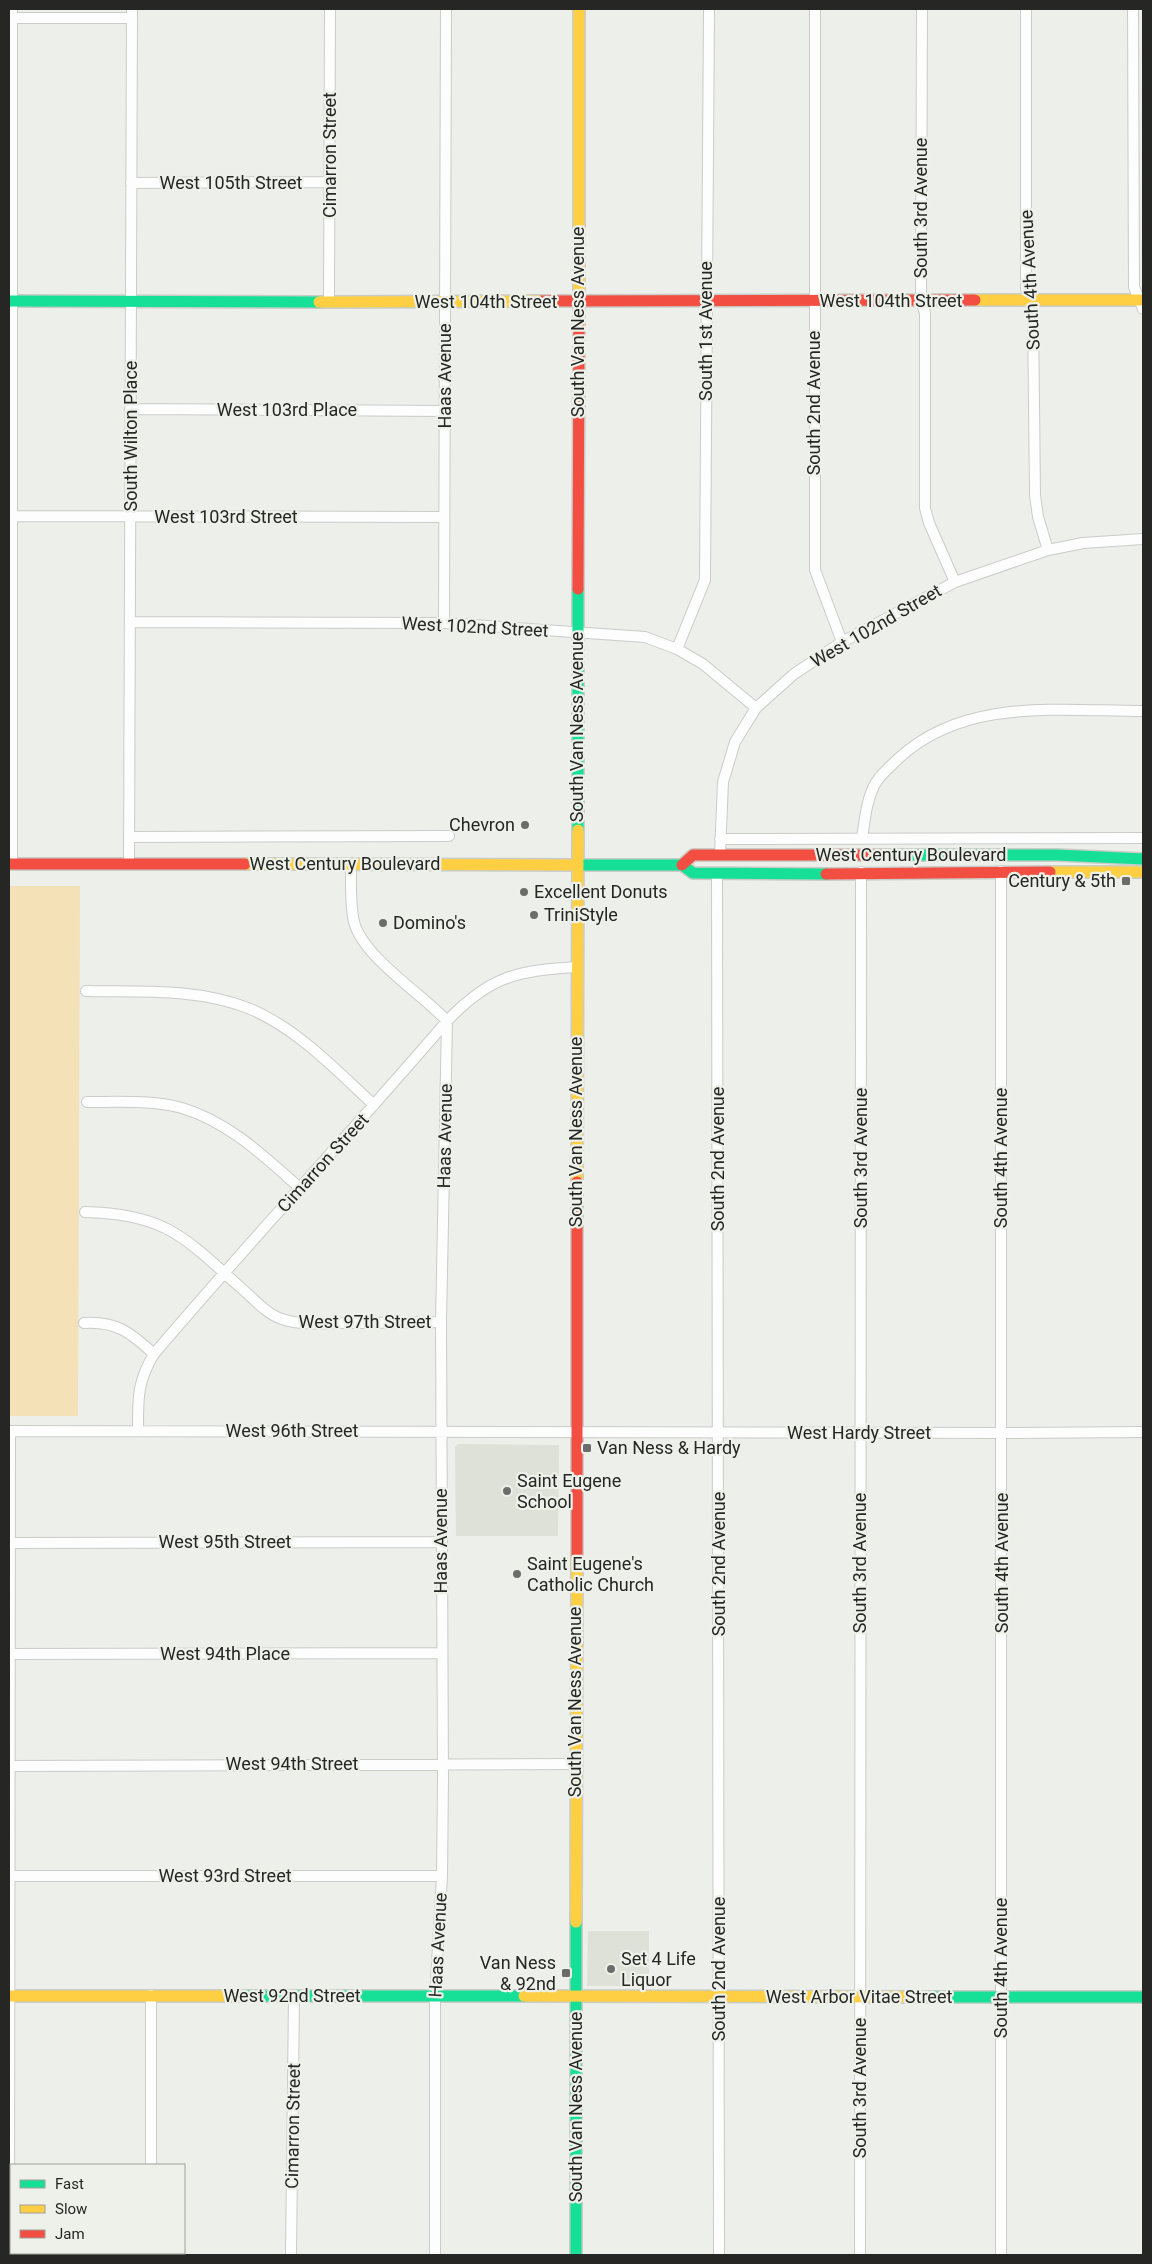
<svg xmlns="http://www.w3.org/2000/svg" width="1152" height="2264" font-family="Roboto,sans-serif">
  <rect width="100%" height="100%" fill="#edefeb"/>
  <path fill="#dde1d8" d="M458,1444L559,1445L558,1536H456L455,1447Z
    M588,1931H649V1986H587Z"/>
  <path fill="#f4e1b7" d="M9,886H80L78,1416H9Z"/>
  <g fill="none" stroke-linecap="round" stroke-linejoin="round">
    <g stroke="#caccc8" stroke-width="12">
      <path id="street" d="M815,9V570L842,642
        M922,9L921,301L925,313V508L929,523L955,582
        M1026,9V289L1033,312L1035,495L1038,517L1048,550
        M1133,9L1134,287L1143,309
        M9,18H132
        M131,183L330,182
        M329,302L330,9
        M130,409L445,411
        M9,516L444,517
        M130,622L444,623L645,637L677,649L703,664L756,708
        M444,623L446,9
        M677,649L705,580L709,9
        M130,837L449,836
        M862,838C865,820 866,802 874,786C879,775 891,766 899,758C965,697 1061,711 1143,711
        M720,839L1143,838
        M720,855L723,782L735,742L756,708L794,674L842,642L955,582L1048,550L1083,543L1143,539
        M12,864V9
        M129,864L132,9
        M351,864C351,883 350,904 354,922C363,957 422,994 447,1021L441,1322L443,1779L442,1876L435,1997V2255
        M1001,871V2255
        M717,873L719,2255
        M86,991C140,992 197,988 248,1008C297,1028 336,1070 374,1105
        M87,1102C118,1102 152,1100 182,1108C229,1122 265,1157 301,1189
        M85,1212C165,1214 183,1236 240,1287C252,1297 266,1314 282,1319C302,1326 325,1323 346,1323C378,1323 409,1322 441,1322
        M84,1323C117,1321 131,1333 154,1354
        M138,1430C138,1399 137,1382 154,1354C250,1241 351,1133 447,1021C490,976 516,971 576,967
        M9,1431L1002,1433L1143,1432
        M9,1543L442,1542
        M9,1654L441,1653
        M9,1766L576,1764
        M9,1876H442
        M151,2165V1995
        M9,2255L10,1431
        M151,2255V2253
        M291,2255L294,1997
        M860,2255L861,872"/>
    </g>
    <g stroke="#caccc8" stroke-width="14">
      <path id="fast" d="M9,301L319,302
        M578,830V589
        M894,855H1057L1143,859
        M578,865H682L693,873L826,874
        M245,1996H524
        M913,1997H1143
        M576,2255V1922"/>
    </g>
    <g stroke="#caccc8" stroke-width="14">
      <path id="slow" d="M975,300H1143
        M319,302L541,301
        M579,327V9
        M245,864L578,865
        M1050,872H1143
        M577,1182L578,830
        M576,1922L577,1555
        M9,1996H245
        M524,1996L913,1997"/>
    </g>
    <g stroke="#caccc8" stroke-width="14">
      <path id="jam" d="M541,301L975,300
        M578,589L579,327
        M9,864H245
        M682,865L693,855H894
        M826,874L1050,872
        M577,1555V1182"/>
    </g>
    <use href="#street" stroke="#fcfdfc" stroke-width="10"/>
    <use href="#fast" stroke="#16e098" stroke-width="11"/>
    <use href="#slow" stroke="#ffcf43" stroke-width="11"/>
    <use href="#jam" stroke="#f24e42" stroke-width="11"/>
  </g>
  <g fill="#6c6d6a" stroke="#eef1e9" stroke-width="2">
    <circle cx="525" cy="825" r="5"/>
    <rect x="1121" y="876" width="10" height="10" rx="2.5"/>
    <circle cx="524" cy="892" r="5"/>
    <circle cx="534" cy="915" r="5"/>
    <circle cx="383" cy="923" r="5"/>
    <rect x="582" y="1443" width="10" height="10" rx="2.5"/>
    <circle cx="507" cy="1491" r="5"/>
    <circle cx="517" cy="1574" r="5"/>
    <circle cx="611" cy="1969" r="5"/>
    <rect x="561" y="1968" width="10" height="10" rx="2.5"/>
  </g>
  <g text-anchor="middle" stroke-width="4.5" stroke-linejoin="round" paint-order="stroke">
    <g font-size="18" fill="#262724" stroke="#eef1e9">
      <text transform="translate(330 155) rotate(-90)" y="6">Cimarron Street</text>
      <text x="231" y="189">West 105th Street</text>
      <text transform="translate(921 208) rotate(-90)" y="6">South 3rd Avenue</text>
      <text transform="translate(1030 280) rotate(-93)" y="6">South 4th Avenue</text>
      <text x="891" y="307">West 104th Street</text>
      <text x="486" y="308">West 104th Street</text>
      <text transform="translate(578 322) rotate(-90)" y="6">South Van Ness Avenue</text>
      <text transform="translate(706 331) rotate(-90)" y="6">South 1st Avenue</text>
      <text transform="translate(445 376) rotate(-90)" y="6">Haas Avenue</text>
      <text transform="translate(814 403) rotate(-90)" y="6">South 2nd Avenue</text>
      <text x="287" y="416">West 103rd Place</text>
      <text transform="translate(131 436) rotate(-90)" y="6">South Wilton Place</text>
      <text x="226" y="523">West 103rd Street</text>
      <text transform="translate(876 626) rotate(-30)" y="6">West 102nd Street</text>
      <text transform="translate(475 627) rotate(3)" y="6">West 102nd Street</text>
      <text transform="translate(577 727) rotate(-90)" y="6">South Van Ness Avenue</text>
      <text x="911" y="861">West Century Boulevard</text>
      <text x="345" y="870">West Century Boulevard</text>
      <text transform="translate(576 1132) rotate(-90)" y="6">South Van Ness Avenue</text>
      <text transform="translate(445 1136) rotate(-89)" y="6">Haas Avenue</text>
      <text transform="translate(861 1158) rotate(-90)" y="6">South 3rd Avenue</text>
      <text transform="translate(1001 1158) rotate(-90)" y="6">South 4th Avenue</text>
      <text transform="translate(718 1159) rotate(-90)" y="6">South 2nd Avenue</text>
      <text transform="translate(323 1163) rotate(-48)" y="6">Cimarron Street</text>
      <text x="365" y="1328">West 97th Street</text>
      <text x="292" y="1437">West 96th Street</text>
      <text x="859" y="1439">West Hardy Street</text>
      <text transform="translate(441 1541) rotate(-90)" y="6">Haas Avenue</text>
      <text x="225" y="1548">West 95th Street</text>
      <text transform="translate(860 1563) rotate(-90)" y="6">South 3rd Avenue</text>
      <text transform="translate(1002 1563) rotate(-90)" y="6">South 4th Avenue</text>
      <text transform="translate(719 1564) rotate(-90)" y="6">South 2nd Avenue</text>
      <text x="225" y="1660">West 94th Place</text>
      <text transform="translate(575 1702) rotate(-90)" y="6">South Van Ness Avenue</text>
      <text x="292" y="1770">West 94th Street</text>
      <text x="225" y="1882">West 93rd Street</text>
      <text transform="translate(438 1945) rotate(-87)" y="6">Haas Avenue</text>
      <text transform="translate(1001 1968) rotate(-90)" y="6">South 4th Avenue</text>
      <text transform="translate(719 1969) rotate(-90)" y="6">South 2nd Avenue</text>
      <text x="292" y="2002">West 92nd Street</text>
      <text x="859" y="2003">West Arbor Vitae Street</text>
      <text transform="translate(860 2088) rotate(-90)" y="6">South 3rd Avenue</text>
      <text transform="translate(576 2107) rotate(-90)" y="6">South Van Ness Avenue</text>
      <text transform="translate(293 2126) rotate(-89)" y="6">Cimarron Street</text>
    </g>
    <g font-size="18" fill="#262724" stroke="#eef1e9" text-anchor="start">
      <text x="515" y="831" text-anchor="end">Chevron</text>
      <text x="1116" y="887" text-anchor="end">Century &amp; 5th</text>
      <text x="534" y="898">Excellent Donuts</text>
      <text x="544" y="921">TriniStyle</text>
      <text x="393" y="929">Domino's</text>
      <text x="597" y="1454">Van Ness &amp; Hardy</text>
      <text x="517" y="1487">Saint Eugene<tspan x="517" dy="21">School</tspan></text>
      <text x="527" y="1570">Saint Eugene's<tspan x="527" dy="21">Catholic Church</tspan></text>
      <text x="621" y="1965">Set 4 Life<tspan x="621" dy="21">Liquor</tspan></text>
      <text x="556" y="1969" text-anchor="end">Van Ness<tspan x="556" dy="21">&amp; 92nd</tspan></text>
    </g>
  </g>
  <rect width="1152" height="2264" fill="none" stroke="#262724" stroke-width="20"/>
  <rect x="10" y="2164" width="175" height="90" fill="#eef1e9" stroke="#9ea09a"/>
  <rect x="20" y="2180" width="25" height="8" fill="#16e098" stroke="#9ea09a"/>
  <text x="55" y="2189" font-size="15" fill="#262724">Fast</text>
  <rect x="20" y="2205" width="25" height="8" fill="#ffcf43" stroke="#9ea09a"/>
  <text x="55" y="2214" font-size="15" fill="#262724">Slow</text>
  <rect x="20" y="2230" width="25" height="8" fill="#f24e42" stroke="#9ea09a"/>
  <text x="55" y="2239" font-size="15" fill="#262724">Jam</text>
</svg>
